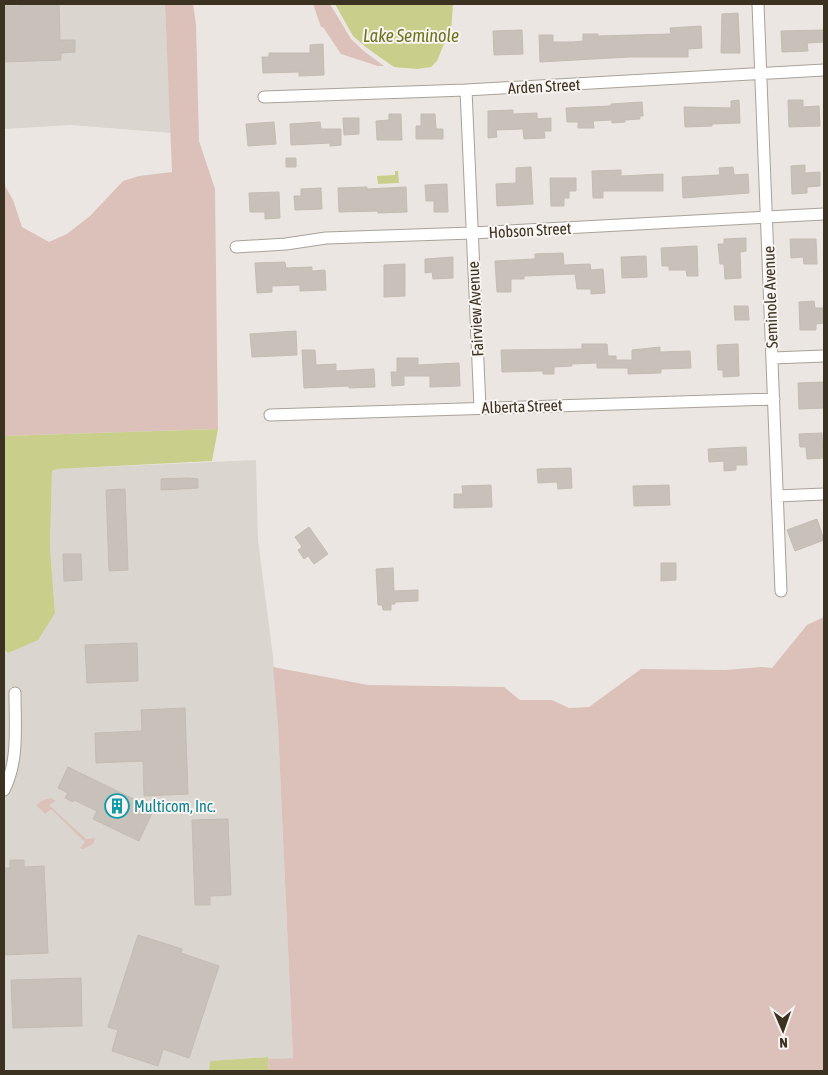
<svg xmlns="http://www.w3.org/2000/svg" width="828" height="1075" font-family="'Asap Condensed',sans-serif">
  <rect width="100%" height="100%" fill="#ebe6e1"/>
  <path fill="#dbd5cf" d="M4,4H165L171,133L71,125L4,129Z
    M256,460L258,540L273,657L278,727L293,1058L268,1059L267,1057L210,1061L209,1071H4V800L14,781L19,757L20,736V688L10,687L9,756L4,779V649L9,653L55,613L50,548L52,471L57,469Z"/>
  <path fill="#dbc1ba" d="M165,4H193L196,24L199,141L215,189L218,429L4,436V184L13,200L22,227L49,242L67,234L90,216L123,181L139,176L172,172Z
    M313,4H330L351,39L365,52L384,66H378L341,54L323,27H321Z
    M824,617V1071H269L268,1059L293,1058L278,727L273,667L368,685L504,687L520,700H552L569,708L589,707L641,669L725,670L761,667L772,668L807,625Z
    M50,798L56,801L49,805L86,839L95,838L93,844L83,849L80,848L85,842L51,809L45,814L37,806C39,800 45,800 50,798Z"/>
  <path fill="#c9ce8a" d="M335,4H453L451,32L443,46L437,61L431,67L417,69L394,67L367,48L353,36Z
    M395,171H398L399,183L378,184L377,176L395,175Z
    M218,429L212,461L57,469L52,471L50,548L55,613L38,640L8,653L4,649V436Z
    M268,1057L269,1071H209L210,1061Z"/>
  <path fill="#c8c1b9" stroke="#c4bcb3" d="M20,4H59L60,40H75V52L61,53V60L4,62V6H20Z
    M738,13L740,53H721L722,14Z
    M701,26L702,48L688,49V57H629L540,62L539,35H553V42H573L583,41V34H598V36L671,34L670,28Z
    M522,30L523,54L494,55L493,31Z
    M824,30V42L807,43L808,51L782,52L781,31Z
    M323,44L324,75L299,76V72L263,73L262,57H269V53H310V45Z
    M739,100L740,123L712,124V126L685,127L684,107L731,108V101Z
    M788,100H803V107L819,106L820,126L789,127Z
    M642,102L643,116H640V119L625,120V122L612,123V120L593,121L594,128H578V122H567L566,108L611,106V104Z
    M513,110V114L537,113V119L551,118V131H544L545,138L524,139L523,129L496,130L497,137L488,138V111Z
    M389,114H401L402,140H377L376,121L389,120Z
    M421,114H435L436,129H443V139H416V126H421Z
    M343,118H359V134L344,135Z
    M274,122L276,144L248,146L246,124Z
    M320,122L321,129H341V145L330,146V143L291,145L290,124Z
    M286,158H296V167H286Z
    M805,165V173L820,172V186L807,187V193L792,194L791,166Z
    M531,167L533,204L497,206L496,184L516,183V168Z
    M733,167L734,175L748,174L749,193L683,198L682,177L720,175L719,168Z
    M621,170V176L663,174V191H603V198H593L592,171Z
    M550,178H576V191H569V198H564V206H551Z
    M447,184L448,212H434V201H426L425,185Z
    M367,187V189L406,187L407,212L378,213V211L339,212L338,188Z
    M321,188L322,209L295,210L294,196H301V189Z
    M279,192L280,218L265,219V212H250L249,193Z
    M746,238V251L740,252L741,278L725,279L724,264H720L718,244H724V239Z
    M790,239H816L817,264H804L803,257L791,258Z
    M697,246L698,276H687L686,270H669V266H662L661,248Z
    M563,253L564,265L590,264L591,270L603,269L605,293L591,294V289H577L575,274L524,276V279H511V292H497L495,261L535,259V254Z
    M646,256L647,277L622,278L621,257Z
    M453,257V278L433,279L432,272L425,273V259Z
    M285,262L286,268L312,267V271L325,270L326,290L300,291V285L272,286V292L257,293L255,263Z
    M405,264V296L384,297V265Z
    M814,301L815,308H824V323L816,324V330H800L799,302Z
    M734,306H748L749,320H735Z
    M296,331L297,355L252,357L250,334Z
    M582,344H607L608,356H616V360H632V350L660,347V352L690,351L691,368L661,369V373L628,374V368H597V363L571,364L572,366L554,367V374H543V371L502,372L501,350L582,349Z
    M738,344L739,376L723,377V370H718L717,345Z
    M302,350H315L316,365L336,364V371L374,369L375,387L349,388V386L304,388Z
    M397,358H418V365L459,363L460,386L430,387V376H404V385L392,386L391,372H397Z
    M824,382V408L799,409L798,383Z
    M822,433L823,458L807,459L806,447H800L799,434Z
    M746,447L747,465H736V470L724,471V461L709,462L708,449Z
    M571,468L572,488L558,489L557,482L538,483L537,469Z
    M188,478L198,479V488L161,490V479Z
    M491,485L492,507L454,508V494H463L462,486Z
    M669,485L670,505L634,506L633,486Z
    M125,489L128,570L109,571L106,490Z
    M817,519L824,540L795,551L787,530Z
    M309,527L328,554L314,564L308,556L304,559L298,550L302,547L295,537Z
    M63,554H81L82,580L64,581Z
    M661,563H676V580L661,581Z
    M393,568L394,591L418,590V601L395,602V604H391V610H383L382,605H378L376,569Z
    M137,643L138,681L87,683L85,645Z
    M185,708L188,794L144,796L143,761L96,763L95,733L142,731L141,710Z
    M68,767L154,809L139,841L93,819L97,811L74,800L73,802L65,798L68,793L58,788Z
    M228,819L231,895L210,896V905H195L192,820Z
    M10,860H24V867L44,866L48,953L4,955V868H10Z
    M138,935L182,949L181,953L219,966L189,1058L163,1049L158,1066L112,1051L118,1030L108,1027Z
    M81,978L82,1026L13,1028L11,980Z"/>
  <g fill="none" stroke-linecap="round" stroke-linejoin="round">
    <g stroke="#a8a298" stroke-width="13">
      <path id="minor" d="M758,4L781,591
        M466,90L480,408
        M264,97L466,90L824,70
        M236,247L286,244L326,238L472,233L824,214
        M773,358L824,356
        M270,415L774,399
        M777,496L824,494
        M4,790C19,761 15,725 15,693"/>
    </g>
    <use href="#minor" stroke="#fff" stroke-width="11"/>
  </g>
  <defs>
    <g id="building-ring" transform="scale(1.25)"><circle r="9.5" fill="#f8f4f1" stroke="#0f9aa8" stroke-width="1.5"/><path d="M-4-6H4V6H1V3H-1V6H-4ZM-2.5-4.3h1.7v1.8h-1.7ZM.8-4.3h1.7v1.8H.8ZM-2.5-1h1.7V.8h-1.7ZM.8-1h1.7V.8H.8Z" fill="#0f9aa8"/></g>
  </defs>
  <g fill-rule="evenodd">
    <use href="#building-ring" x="117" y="806"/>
  </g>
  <g text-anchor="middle" stroke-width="4" stroke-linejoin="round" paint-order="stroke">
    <g font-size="16" fill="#3b3222" stroke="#f8f4f1">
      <text transform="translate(544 86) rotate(-3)" y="6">Arden Street</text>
      <text transform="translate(530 230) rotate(-3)" y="6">Hobson Street</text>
      <text transform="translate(770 297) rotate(-92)" y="6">Seminole Avenue</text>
      <text transform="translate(475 309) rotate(-93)" y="6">Fairview Avenue</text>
      <text transform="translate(522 406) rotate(-2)" y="6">Alberta Street</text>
    </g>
    <g font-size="16" fill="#0d838f" stroke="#f8f4f1" text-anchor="start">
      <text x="134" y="812">Multicom, Inc.</text>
    </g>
    <g font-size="18" font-style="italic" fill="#6c741e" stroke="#f8f4f1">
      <text x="411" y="42">Lake Seminole</text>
    </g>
  </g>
  <rect width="828" height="1075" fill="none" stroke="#3b3222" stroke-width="10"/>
  <g transform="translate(783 1030) rotate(178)" stroke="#f8f4f1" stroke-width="4" paint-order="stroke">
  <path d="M0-4L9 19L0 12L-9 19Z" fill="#3b3222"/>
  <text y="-8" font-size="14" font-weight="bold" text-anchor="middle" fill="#3b3222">N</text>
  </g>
</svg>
